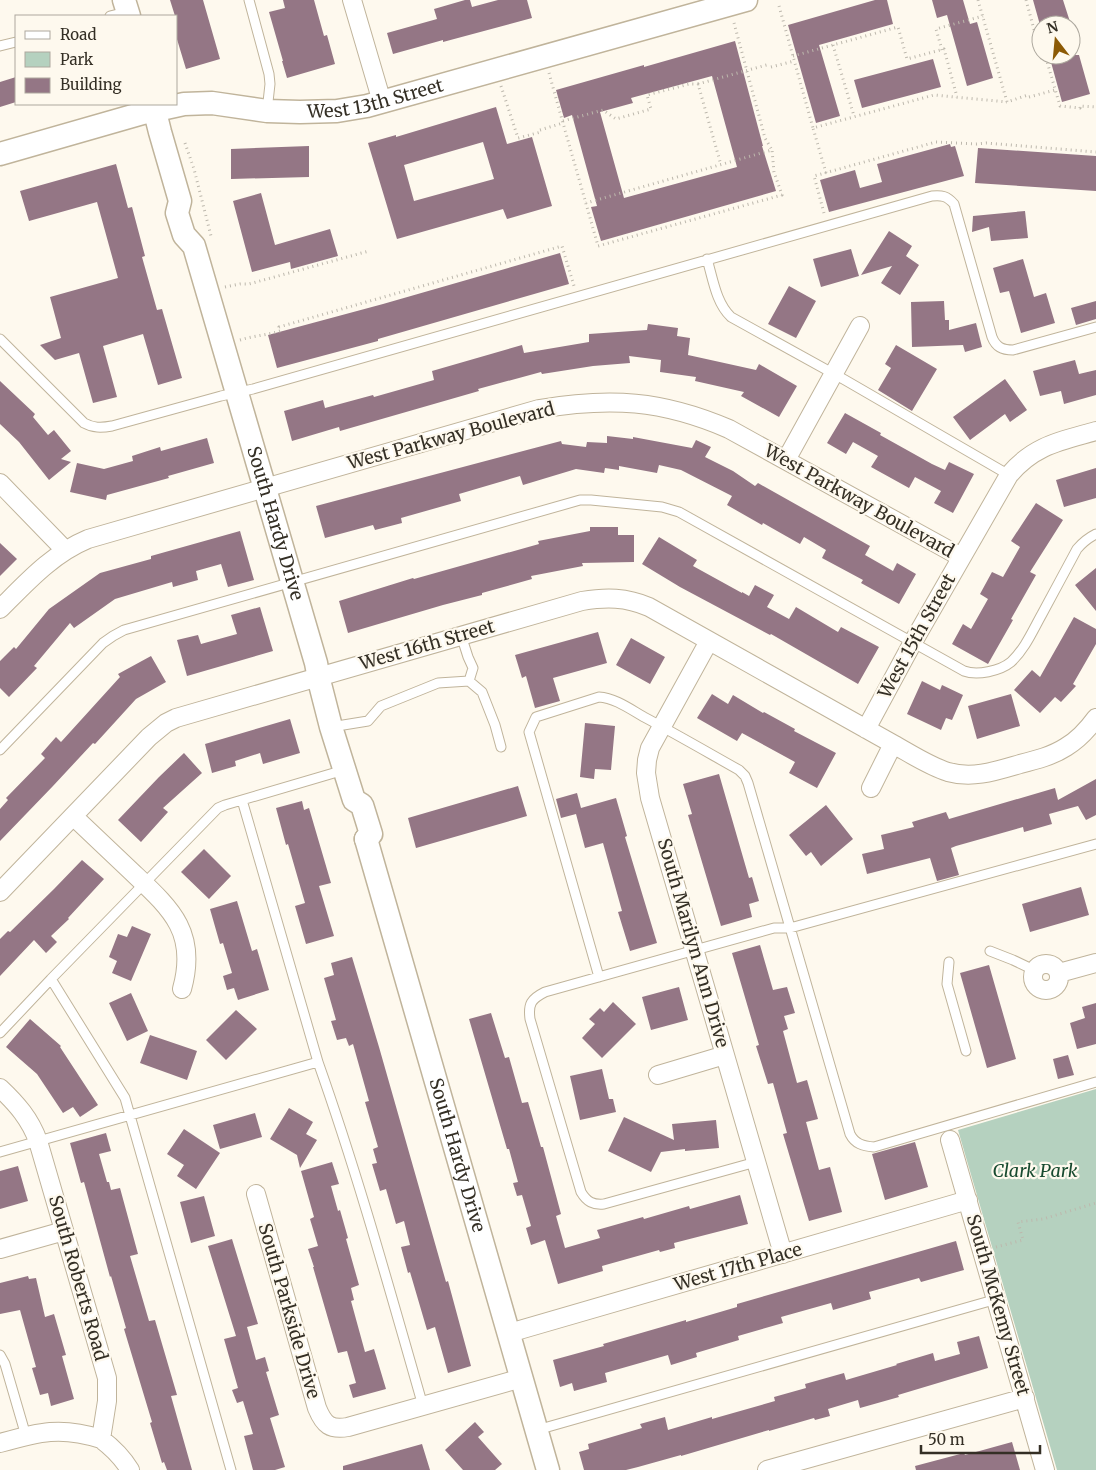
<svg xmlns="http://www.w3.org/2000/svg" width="1096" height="1470" font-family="Merriweather,serif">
  <rect width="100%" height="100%" fill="#fef9ee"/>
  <path fill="#b5d1bf" d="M1096,1089V1470H1057L958,1130Z"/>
  <path fill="#947685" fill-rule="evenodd" d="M170,0H203L220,59L186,69L176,36V16H175Z
    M283,0H314L324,36L327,35L335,64L287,78L282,61H283L269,12L285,8Z
    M465,0H470L472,7L498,0H527L532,18L443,42V40L393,54L387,33L437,19L434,9Z
    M875,0H887L893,24L819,45L840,116L816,123L788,25Z
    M932,0H963L970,24L977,22L993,78L967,86L947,15L937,18Z
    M1033,0H1063L1071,25H1040Z
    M735,41L763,146H762L776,191L601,241L591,207L597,206L572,115L564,118L556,90L644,65V67ZM712,76L737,167L624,198L600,112L633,103L631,98Z
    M1049,55H1079L1090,94L1062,102Z
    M933,59L941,87L862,108L854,80Z
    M16,77V102L0,107V82Z
    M496,107L507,144L532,137L552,206L507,219L503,209L397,239L368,143L396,135V137ZM483,142L494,179L414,201L404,165Z
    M950,144L951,147L955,146L964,176L829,212L820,180L855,170L860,188L882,182L877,164Z
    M309,146V177L231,179V149Z
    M978,148L1096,156V191L975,183Z
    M116,164L128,208L132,207L145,256L142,257L157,310L162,309L182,378L158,385L143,334L103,346L117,397L93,403L79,353L55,360L40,345L61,338L50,297L118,278L97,202L29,221L20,191Z
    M261,193L275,245L330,229L338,256L291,269L290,262L252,272L233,201Z
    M1025,211L1028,238L991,241L989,227L972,232L973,216Z
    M889,231L912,246L906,256L919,265L900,295L881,283L892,266L861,275Z
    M851,249L859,276L821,287L813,259Z
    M560,253L569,284L378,339V341L277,368L268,335L383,304Z
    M1023,259L1034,297L1046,293L1055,323L1021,333L1009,291L1000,293L993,268Z
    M789,286L816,301L796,338L768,324Z
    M944,301L945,320H949V330L976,323L982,347L965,352L963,345L912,347L911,302Z
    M1096,301V319L1076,325L1071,308Z
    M648,324L678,328L677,336L690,338L688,355L756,370L759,364L797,386L779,417L741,396L744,392L695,381L696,377L660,372L661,360L629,356L630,363L593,366L542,374L541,372L478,389L479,391L340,431L339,427L292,441L284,411L323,400L325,408L373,395L374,397L434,380L432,371L522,345L524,353L589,342V334L647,330Z
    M896,345L937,369L912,411L878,390L891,368L885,364Z
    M1075,360L1079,374L1096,370V395L1064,404L1061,391L1040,396L1033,371Z
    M1005,379L1027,410L1010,422L1005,414L970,440L953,417Z
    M0,381L35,414L33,417L48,435L54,430L71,451L61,459L71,462L49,480L19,442L0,424Z
    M845,413L881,433L880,435L932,464L945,470L949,462L974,474L953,513L934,503L941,491L915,477L909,488L871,467L878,456L853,442L846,454L827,443Z
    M607,436L633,439V437L692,448L696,440L711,447L705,457L733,471L755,486L758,483L870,546L865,555L893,571L897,563L916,574L899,604L861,583L863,580L822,558L826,550L804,537L800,544L763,523L762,525L727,505L732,496L681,470L659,465L657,473L619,466V470L605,468L604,473L576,469L523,485L520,476L459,494L461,501L401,518L402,523L375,530L373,525L325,538L316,506L561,441L562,444L586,447L587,442L607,443Z
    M207,438L214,463L168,476L169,478L107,495L106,500L70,492L77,463L104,469L133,461L132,456L160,447L161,451Z
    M1096,468V498L1064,507L1056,480Z
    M1036,503L1063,520L1030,572L1036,575L1011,619L1013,620L988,664L952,644L963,624L971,629L988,599L980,594L992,572L1003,577L1020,547L1011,541Z
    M590,527H618V535H634V562L582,563L583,566L531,576L532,579L482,593V595L443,605L348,633L339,601L413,578L414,579L539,544L538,541L590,531Z
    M240,531L254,580L228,587L221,564L196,571L198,580L173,587L172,582L115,599L74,628L70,623L34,666L37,668L9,697L0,688V661L14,647L16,649L49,609L100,573L151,559V556Z
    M659,537L697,560L693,566L742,593V592L749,596L755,585L774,595L767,607L789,619L796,607L838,632L841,627L879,647L858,684L771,634L770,635L680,587L642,564Z
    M0,543L17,559L0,576Z
    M1096,568V611L1075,585Z
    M260,607L273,651L187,676L177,640L198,635L201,644L237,634L231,615Z
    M1074,617L1096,629V644L1073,684L1076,686L1061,702L1055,697L1040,713L1014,690L1032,670L1040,677Z
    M598,632L607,663L553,678L560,701L535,708L526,676L522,678L515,655Z
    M631,638L665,657L650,684L616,665Z
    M151,656L166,682L136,699L95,744L93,743L53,786L0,841V809L8,800L6,798L45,758L41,754L56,737L61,742L120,677L118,674Z
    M922,681L940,690L942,685L963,695L952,720L946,718L941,730L907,714Z
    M712,694L728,704L733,695L763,713L764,712L795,729L794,731L836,753L817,788L789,773L795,762L742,733L737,741L697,718Z
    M1011,694L1020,726L977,739L968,706Z
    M290,719L300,753L263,764L260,753L235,761L236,766L212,773L205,744Z
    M585,723L615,726L611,770L595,769L594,779L580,777Z
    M184,753L202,773L163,808L168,812L141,842L118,820L159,777Z
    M719,774L749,878L752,877L759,901L749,904L752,917L721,926L688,815L692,814L683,784Z
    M1096,779V815L1086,820L1078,806L1049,814L1052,824L1024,832L1023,827L956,846L951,848L959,875L937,881L930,858L867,874L862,854L884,849L881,835L914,827L912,822L946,812L949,819L1055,788L1058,800Z
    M518,786L527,816L416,848L408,818Z
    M577,793L581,808L616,798L627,836L625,837L657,943L630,951L618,912L622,911L603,843L585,848L576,814L561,818L556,799Z
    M302,801L304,810L309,808L331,883L319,886L334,936L306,944L295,906L305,903L288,844L286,845L276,808Z
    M826,805L853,839L821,866L811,852L806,856L789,835Z
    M204,849L231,876L209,899L181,872Z
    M82,860L104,879L68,918L69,919L51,936L57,942L46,953L34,940L0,976V939L8,931L10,932L54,889Z
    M1081,887L1089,915L1030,932L1022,904Z
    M237,901L252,951L257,949L269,990L238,1000L234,988L227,990L223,976L232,973L223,943L220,944L210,909Z
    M132,926L151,934L131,981L112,973L117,961L109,957L118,934L127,937Z
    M760,945L773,990L787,987L795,1013L784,1016L788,1029L783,1031L797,1083L807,1080L818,1119L806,1122L819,1170L830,1167L842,1212L809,1221L783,1134L787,1133L773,1083L768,1084L756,1046L759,1045L732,953Z
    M352,957L379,1047L446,1282L448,1281L471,1366L448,1373L435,1327L427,1330L410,1272L408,1273L401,1247L410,1245L404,1221L396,1224L386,1189L380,1191L372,1164L377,1163L373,1149L378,1147L365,1102L369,1101L353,1044L349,1046L346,1038L337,1040L331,1021L336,1020L324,978L334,975L331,963Z
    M989,965L1016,1059L987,1068L960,973Z
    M679,987L688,1020L651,1030L642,997Z
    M131,993L148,1031L127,1041L109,1003Z
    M613,1002L636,1024L602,1058L582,1038L595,1024L589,1019L600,1008L604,1012Z
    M1096,1003V1044L1077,1049L1070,1023L1085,1018L1082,1007Z
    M236,1010L257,1029L226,1060L206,1040Z
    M491,1013L505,1058L509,1057L522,1103L528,1102L541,1147H543L561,1214L556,1216L565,1248L600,1238L597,1230L643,1217L644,1219L689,1206L690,1209L740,1195L748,1224L674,1243L675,1248L660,1252L659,1250L602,1266L603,1271L558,1284L545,1240L531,1245L526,1228L531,1226L522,1195L517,1196L513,1183L518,1182L509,1149H507L469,1019Z
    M30,1019L61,1046L60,1047L98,1105L80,1117L73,1107L63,1113L37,1074L6,1047Z
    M150,1035L197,1051L187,1080L140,1063Z
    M1068,1055L1074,1075L1058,1079L1053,1059Z
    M602,1069L609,1099H613L616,1112L580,1120L570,1076Z
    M289,1108L313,1122L306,1134L317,1140L300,1168L297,1155L270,1139Z
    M255,1113L262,1137L220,1149L213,1125Z
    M624,1117L674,1140L672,1124L716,1120L719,1148L685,1151V1149L661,1152L651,1172L608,1151Z
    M184,1129L220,1153L196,1189L177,1176L184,1165L167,1154Z
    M106,1133L111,1151L99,1154L107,1182H109L111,1190L120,1188L138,1254L130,1256L149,1321L155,1320L177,1395L171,1396L192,1470H167L164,1462L162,1463L150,1423L152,1422L124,1329L126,1328L111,1276L110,1277L84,1182L81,1183L70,1143Z
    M915,1142L928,1187L885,1200L872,1154Z
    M332,1162L339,1184L331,1186L338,1211L340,1210L348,1238L346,1239L359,1285L351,1288L354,1300L351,1301L365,1352L374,1349L386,1389L353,1398L349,1385L356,1383L347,1351L338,1353L313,1267H314L308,1249L318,1246L310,1219L314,1217L301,1171Z
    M18,1166L28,1201L0,1209V1171Z
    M204,1196L215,1236L191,1243L180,1202Z
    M232,1239L258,1324L247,1327L256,1360L265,1357L269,1371L266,1372L279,1415L270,1418L285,1467L275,1470H253L244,1436L253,1434L243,1401L237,1403L232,1390L238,1388L224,1339L236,1336L208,1246Z
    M956,1241L964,1270L921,1282L919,1278L869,1292L871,1299L833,1310L831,1303L781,1317L783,1323L738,1336L739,1340L696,1353L697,1357L671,1365L668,1355L605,1373L607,1382L574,1391L572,1383L560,1387L553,1360L604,1346L603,1344L686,1320V1322L737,1307V1304Z
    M28,1276L29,1279L36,1278L45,1317L54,1314L66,1355L62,1356L74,1399L51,1406L48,1393L40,1395L32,1368L36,1367L20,1310L0,1314V1283Z
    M979,1336L988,1368L898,1395L899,1397L860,1408L858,1400L828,1409L830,1416L815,1420L814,1418L769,1431V1430L681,1456V1455L638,1467L626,1470H584L579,1452L589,1449L588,1444L642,1428L640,1424L665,1417L668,1430L712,1417V1419L775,1401L774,1397L806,1388L805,1384L844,1373L846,1380L897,1365L896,1364L933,1353L935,1361L960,1354L957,1342Z
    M475,1422L484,1432L478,1437L502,1464L495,1470H463L445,1450Z
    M1012,1442L1020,1470H916L915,1466L964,1453L965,1455Z
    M422,1444L430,1470H343V1466Z"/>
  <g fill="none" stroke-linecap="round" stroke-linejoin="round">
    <g stroke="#c0b49b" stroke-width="11">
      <path id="service" d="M249,0L269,74L270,84L267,111
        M110,16L126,12
        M0,46L16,42
        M707,259C713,279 716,303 731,317L845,380L1009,475
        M0,339L84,423C93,428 101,428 112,426L221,396L253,389L932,196C942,195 947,196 954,204L992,337C996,347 1002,350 1013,350L1096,327
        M461,635L468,657L473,668L469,681
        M331,727L368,721L381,706L438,683L469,681L482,692L495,725L501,747
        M0,750L103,643L113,636L124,630L580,500H591L662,507L679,512L964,671C977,676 1000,671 1011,662C1025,649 1033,630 1042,614C1054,592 1065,571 1077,549C1083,542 1088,538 1096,534
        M242,800L318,1062
        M990,951L1013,960L1034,970
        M949,962L947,984L966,1051
        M599,977L529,732L536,717L599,697C615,698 630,709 644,717C676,734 707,752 739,770L745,776L748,783L850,1134C855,1144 863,1146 874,1147L1096,1082
        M0,1033L51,979
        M0,1152L318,1062C358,1175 390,1291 423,1406
        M756,1162L604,1204C593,1205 587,1202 581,1192L530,1019C528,1004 531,999 545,992L774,928H790L1096,844
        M0,1355L5,1364L26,1436
        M537,1430L997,1299
        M231,1470L125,1098L51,979L218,808L225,805L344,770"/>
    </g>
    <g stroke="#c0b49b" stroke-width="20">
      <path id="minor" d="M352,0L382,102
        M786,460L860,326
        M0,483L65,550
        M0,609C27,582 52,554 88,539L539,409C610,397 662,400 729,429L961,557
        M709,641L650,748L647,760L646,773L650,798L783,1254
        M866,729L913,642L1009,475C1034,445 1061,441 1096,431
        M871,788L893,744
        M73,816C92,834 112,853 131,871C170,908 198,931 182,989
        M0,892L149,737L166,723L176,718L582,601C606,597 626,597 649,607L893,744C911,754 929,766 948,772C973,779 996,771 1020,764C1036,760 1052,756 1066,747C1078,740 1088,729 1096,718
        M1033 977a13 13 0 1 1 26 0a13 13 0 1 1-26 0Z
        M1059,973L1096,963
        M658,1075L725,1055
        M0,1088C17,1104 30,1119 38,1141L107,1378V1401L101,1439C113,1448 122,1457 130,1470
        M950,1140L1045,1470
        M256,1194L317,1408C324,1425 330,1430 348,1427L522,1378
        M0,1249L64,1231
        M509,1333L968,1200
        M0,1443C39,1432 61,1426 101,1439
        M767,1470L1025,1398"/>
    </g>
    <g stroke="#c0b49b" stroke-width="25">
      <g id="tertiary">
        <path d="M124,0L129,16"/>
        <path id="s1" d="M153,104L160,132L180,201L177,213L184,235L194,246L316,663L320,684L331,727L354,800L362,805L371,834L366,839"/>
        <path id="s2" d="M0,154L143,113L184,104L212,103L267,111L300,112L337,111L367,106L746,0"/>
        <path id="s3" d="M366,839L548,1470"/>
      </g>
    </g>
    <path stroke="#bdb8ad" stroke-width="3" stroke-dasharray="1 4" stroke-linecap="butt" d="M978,0L1007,102L1028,95
      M1026,0L1042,59L1046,58L1060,106L1080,108V106L1096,107
      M779,6L813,128
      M734,23L765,138L772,150
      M833,45L854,116
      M942,50L936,29L983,16
      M793,56L898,27L907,59L944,49L957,97
      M771,67L794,61
      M549,73C565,131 582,189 598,246L782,195L774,172L772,150L586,203
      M698,84L770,64
      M501,86L518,138L541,132
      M1029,97L1055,90
      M563,121L603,110L616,119L651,109L647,95L689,84H698L721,165
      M540,130L563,123
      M185,143L194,169L211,236
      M826,173L813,128L934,95L1007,102
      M824,213L814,176L936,142L976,144L986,143L1096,152
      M225,287L240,284H249L369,251
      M240,340C253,336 267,335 280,331L279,327L562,246L574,286
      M996,1247L1023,1240L1018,1222L1043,1219L1096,1203"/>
    <use href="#service" stroke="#fff" stroke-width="9"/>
    <use href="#minor" stroke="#fff" stroke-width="18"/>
    <use href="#tertiary" stroke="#fff" stroke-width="22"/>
  </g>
  <g text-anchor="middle" stroke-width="4.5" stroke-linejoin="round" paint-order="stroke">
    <g font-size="18" fill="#342f25" stroke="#fef9ee">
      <text dy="6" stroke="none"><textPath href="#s2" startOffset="384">West 13th Street</textPath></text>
      <text transform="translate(451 436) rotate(-15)" y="6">West Parkway Boulevard</text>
      <text transform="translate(859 501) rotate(29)" y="6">West Parkway Boulevard</text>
      <text dy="6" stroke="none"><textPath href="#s1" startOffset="440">South Hardy Drive</textPath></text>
      <text transform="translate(917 636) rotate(-61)" y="6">West 15th Street</text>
      <text transform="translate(427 645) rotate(-16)" y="6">West 16th Street</text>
      <text transform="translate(693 943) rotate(74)" y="6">South Marilyn Ann Drive</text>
      <text dy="6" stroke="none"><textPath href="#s3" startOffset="329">South Hardy Drive</textPath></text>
      <text transform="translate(738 1267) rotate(-16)" y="6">West 17th Place</text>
      <text transform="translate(78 1278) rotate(74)" y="6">South Roberts Road</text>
      <text transform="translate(998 1305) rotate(74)" y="6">South McKemy Street</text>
      <text transform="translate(289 1311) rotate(74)" y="6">South Parkside Drive</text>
    </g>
    <g font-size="18" font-style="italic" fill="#184b30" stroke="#fef9ee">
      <text x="1035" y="1177">Clark Park</text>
    </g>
  </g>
  <rect x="15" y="15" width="162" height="90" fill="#fef9ee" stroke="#ada89e"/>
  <rect x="25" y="31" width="25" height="8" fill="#ffffff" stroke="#ada89e"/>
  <text x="60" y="40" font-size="15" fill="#342f25">Road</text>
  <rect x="25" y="52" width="25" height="15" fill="#b5d1bf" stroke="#ada89e"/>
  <text x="60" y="65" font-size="15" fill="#342f25">Park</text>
  <rect x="25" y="78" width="25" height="15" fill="#947685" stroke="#ada89e"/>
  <text x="60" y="90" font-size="15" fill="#342f25">Building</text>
  <g transform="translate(1056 40) rotate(344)"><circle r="24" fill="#fef9ee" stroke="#ada89e"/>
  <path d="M0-4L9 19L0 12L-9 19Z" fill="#8c5a05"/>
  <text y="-8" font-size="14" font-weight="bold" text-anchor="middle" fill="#342f25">N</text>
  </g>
  <path d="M921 1445v8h119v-8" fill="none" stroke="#342f25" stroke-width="2.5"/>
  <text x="928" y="1445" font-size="15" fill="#342f25" stroke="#fef9ee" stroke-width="4" paint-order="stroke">50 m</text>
</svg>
